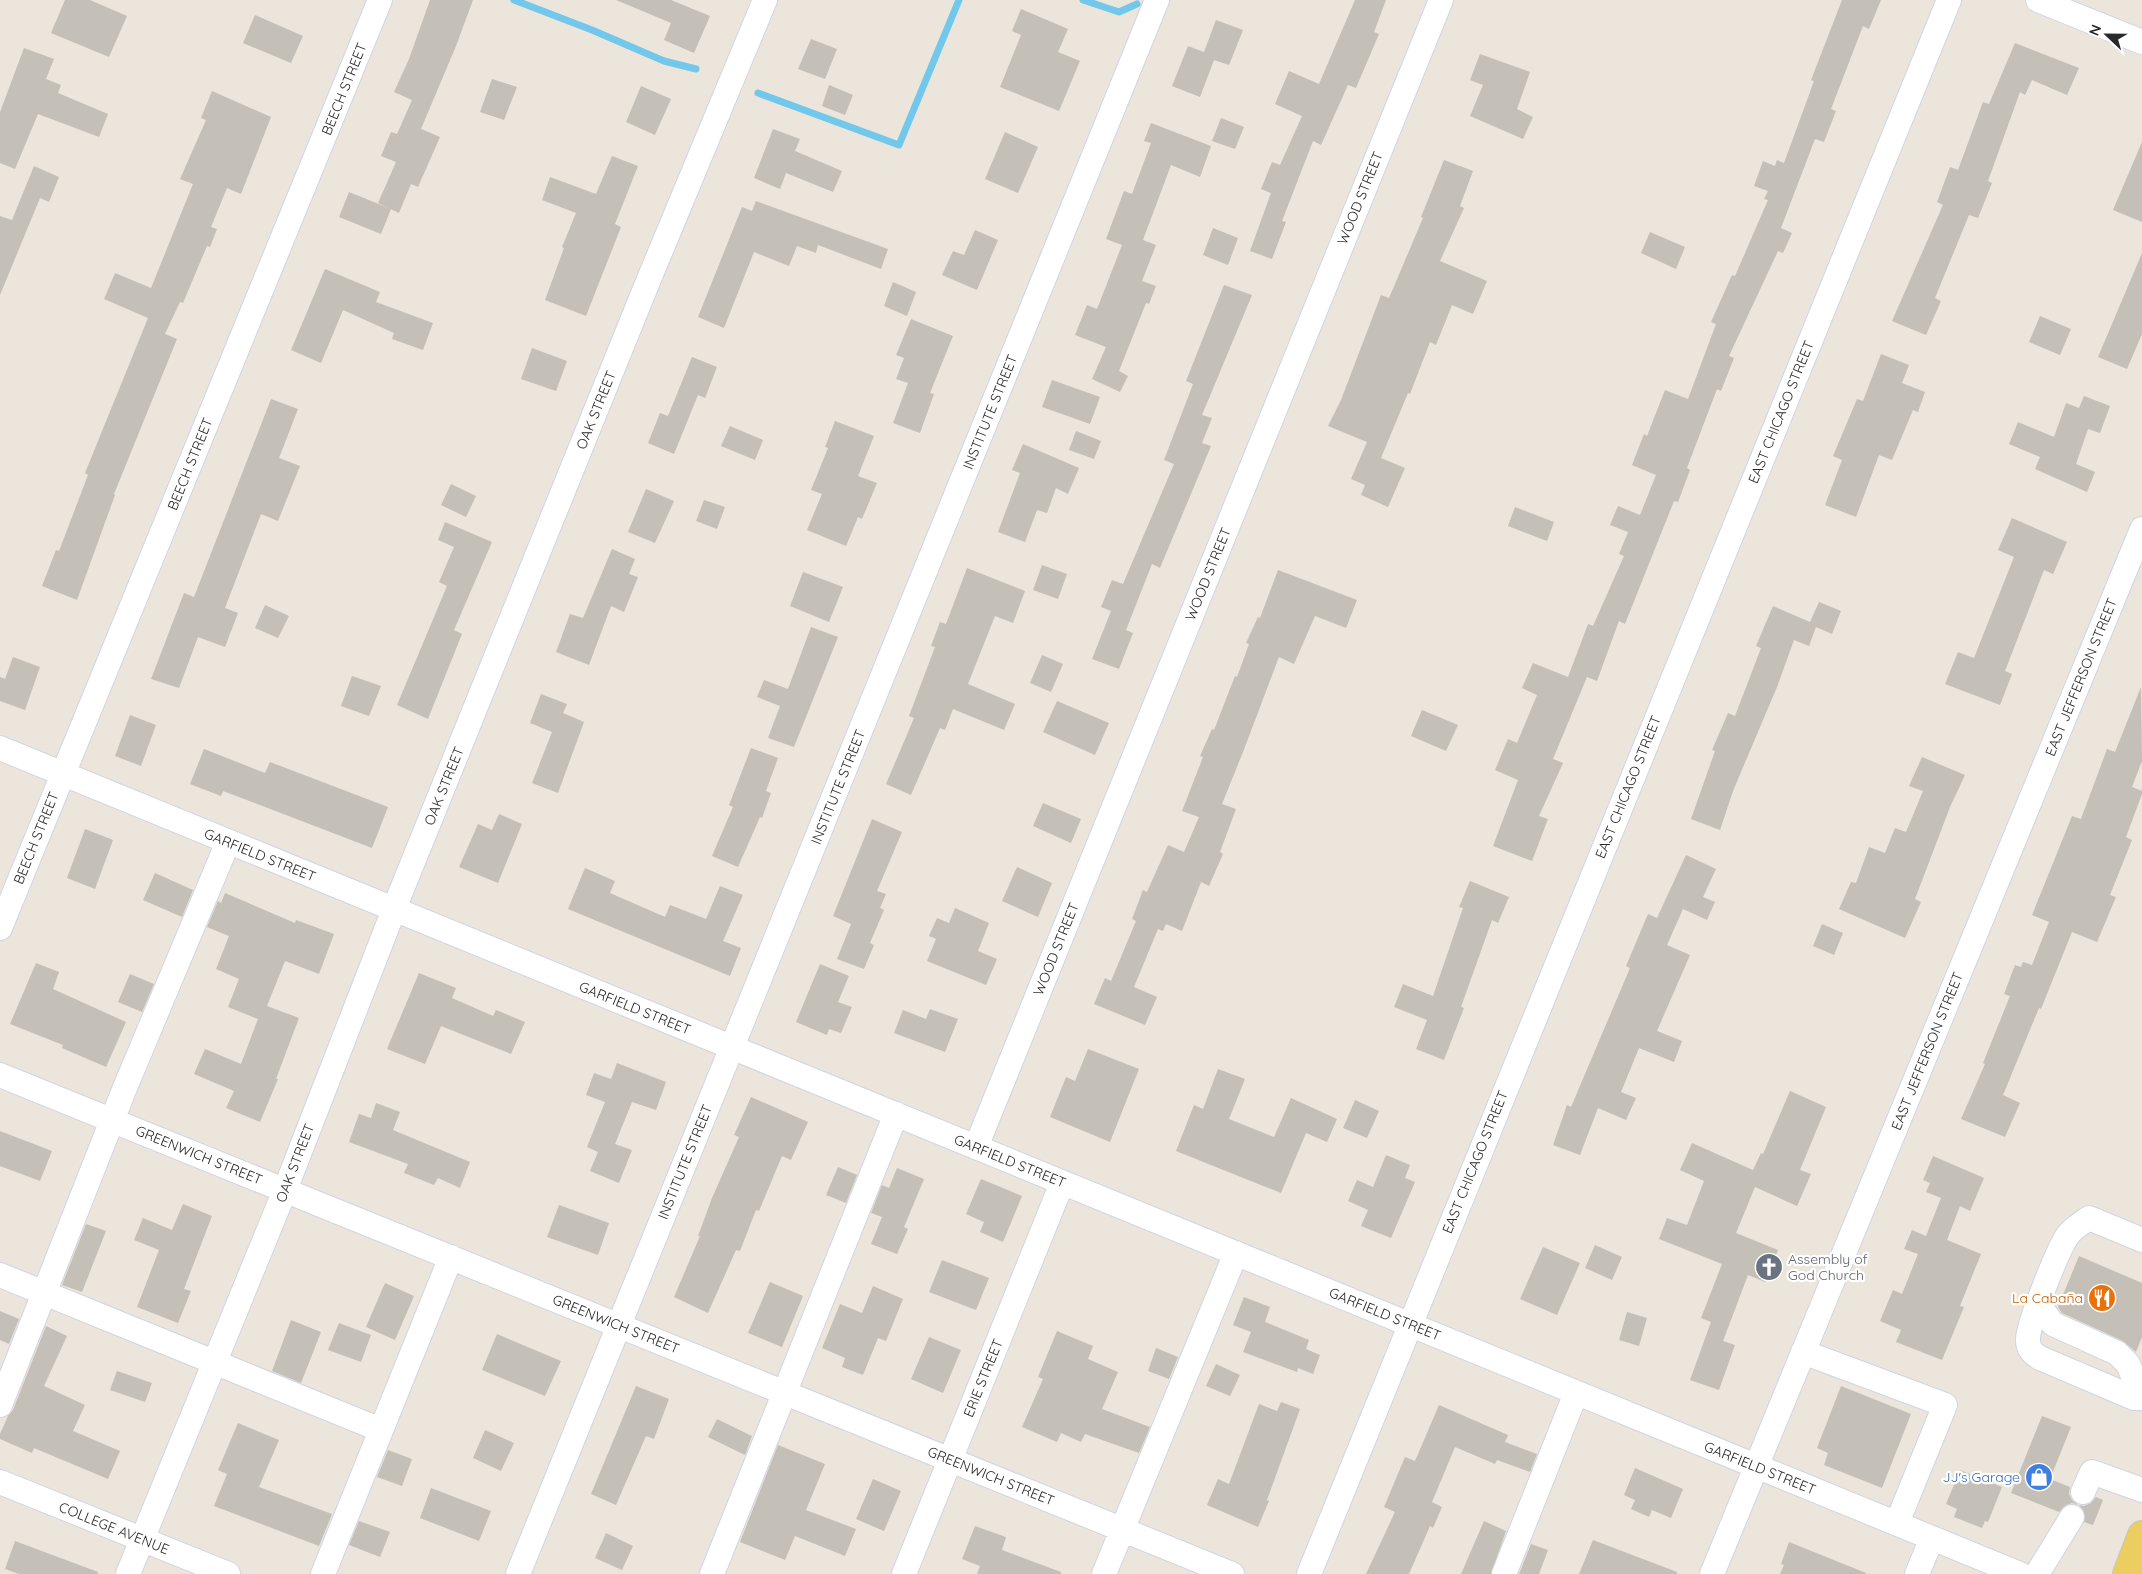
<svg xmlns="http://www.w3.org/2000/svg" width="2142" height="1574" font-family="Quicksand,sans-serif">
  <rect width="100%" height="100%" fill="#ebe5dc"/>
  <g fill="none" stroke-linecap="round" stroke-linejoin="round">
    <path stroke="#71c8eb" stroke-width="7" d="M514,0L592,30L664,61L696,69
      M1083,0L1119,12L1137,4
      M758,93L899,145L959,0"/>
  </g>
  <path fill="#c4bfb7" d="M65,0H90L127,16L109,57L51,33Z
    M430,0H473L456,46L421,129L440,137L418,187L411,184L399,213L378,203L396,162L381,156L391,132L397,134L412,100L394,92L409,59Z
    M616,0H671L710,16L694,53L664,40L671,23Z
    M1355,0H1386L1374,32L1379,34L1356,88L1348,85L1321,145L1313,141L1282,221L1286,222L1272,259L1250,251L1271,193L1261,189L1272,162L1280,165L1302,116L1275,104L1289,71L1319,84Z
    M1842,0H1881L1869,29L1863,26L1831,109L1836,111L1824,142L1815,139L1781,228L1792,233L1783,253L1778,251L1729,356L1734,358L1721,391L1717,389L1687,468L1690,470L1678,502L1674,501L1625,624L1619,621L1597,681L1587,677L1553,759L1563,763L1539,816L1548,819L1532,861L1493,846L1518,780L1495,770L1508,739L1517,743L1537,695L1522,688L1533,663L1568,677L1588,624L1593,626L1624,556L1619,554L1628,532L1610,525L1618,506L1640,515L1656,475L1632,465L1644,434L1647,436L1665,390L1688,399L1716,324L1711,322L1732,275L1735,276L1768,200L1764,199L1768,191L1754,186L1763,161L1775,166L1777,160L1784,163L1814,81L1811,80Z
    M1021,9L1068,29L1058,52L1080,61L1059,111L1000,87L1021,35L1012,31Z
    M255,15L303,36L291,63L243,43Z
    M1216,20L1243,30L1229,65L1214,60L1200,97L1172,86L1188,46L1204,52Z
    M811,39L837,49L825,79L798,69Z
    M2015,43L2079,68L2067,95L2032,80L2025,95L2020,92L1988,181L1992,183L1978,218L1969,215L1935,298L1941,301L1926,335L1892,321L1943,205L1937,202L1950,167L1958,170L1983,102L1989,104Z
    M24,48L54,59L46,79L61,85L58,93L108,114L99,137L38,114L15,169L0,163V112Z
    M1480,54L1530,72L1517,109L1533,117L1523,139L1470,116L1483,85L1470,80Z
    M492,79L517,87L504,120L480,112Z
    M829,85L853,95L845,115L822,106Z
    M641,86L671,99L655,135L626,122Z
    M212,91L271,117L241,194L227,188L211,227L217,229L210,247L207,246L183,303L180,302L165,334L177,339L114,494L115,495L77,600L42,586L56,550L59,551L88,475L85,473L148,318L104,299L115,273L151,288L193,184L180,179L206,120L201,118Z
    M1221,118L1244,127L1235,149L1212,141Z
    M1151,123L1211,146L1200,177L1171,165L1143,240L1156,245L1142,281L1156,286L1149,304L1146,303L1119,371L1128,376L1120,392L1092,379L1106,347L1075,335L1087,305L1097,309L1122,245L1106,239L1124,191L1132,194L1151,143L1144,141Z
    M773,129L800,139L795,151L842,171L833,192L786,173L780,189L754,178Z
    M1005,132L1038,147L1018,193L985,179Z
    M2142,142V222L2113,210Z
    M612,156L638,166L615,224L621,227L586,316L545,300L564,248L562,247L576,213L542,200L550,177L596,194Z
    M1444,160L1473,171L1460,206L1464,208L1440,261L1487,281L1473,314L1452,305L1436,345L1430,342L1410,394L1408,393L1381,458L1405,468L1388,507L1361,495L1365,485L1351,479L1367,442L1328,426L1341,400L1381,295L1389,298L1423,218L1421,217Z
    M34,166L59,177L49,202L40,198L0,295V216L12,220Z
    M349,192L391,209L381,234L339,217Z
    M756,201L888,249L881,269L818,245L816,253L797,246L789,266L754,252L724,328L698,317L742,207L752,211Z
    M1213,228L1238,238L1228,265L1203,255Z
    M975,230L998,240L977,290L942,275L953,251L964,255Z
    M1650,232L1685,247L1676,269L1641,253Z
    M2142,253V334L2127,369L2098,357Z
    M325,269L380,292L376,302L433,323L423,350L392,339L394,333L343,310L321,363L291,350Z
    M893,282L916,292L907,316L884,306Z
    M1224,285L1252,295L1202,415L1212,418L1202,443L1211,446L1160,568L1152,564L1126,630L1133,633L1119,669L1092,659L1111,611L1101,607L1112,580L1123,584L1174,464L1164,460L1193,384L1186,381Z
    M2040,316L2071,329L2060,355L2029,342Z
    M911,319L953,336L930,393L934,394L920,433L893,423L908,383L896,379L904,358L896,355Z
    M532,348L567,361L556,391L521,379Z
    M1881,354L1909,365L1902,383L1925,392L1918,412L1913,410L1892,460L1879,455L1856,517L1825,505L1842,460L1833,456L1857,399L1863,401Z
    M692,357L717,367L705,398L698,395L674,454L648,443L660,413L668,416Z
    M1052,380L1100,397L1090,424L1042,407Z
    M2084,396L2110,406L2100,433L2088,429L2076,464L2095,472L2087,492L2035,469L2040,457L2009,444L2018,422L2054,437L2066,403L2079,408Z
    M271,399L298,409L279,458L300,466L278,521L261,514L225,608L238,613L225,647L198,637L179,688L151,679L184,593L194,597Z
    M835,421L874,436L858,476L877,483L862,519L858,517L846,546L807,530L822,494L811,490L828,448L825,447Z
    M730,426L763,440L755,460L721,446Z
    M1076,431L1101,441L1094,459L1069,450Z
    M1023,444L1079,468L1068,494L1056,488L1047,513L1037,510L1025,542L998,532L1020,473L1012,470Z
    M451,484L476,496L466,517L441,505Z
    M646,489L674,501L655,543L628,532Z
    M704,500L725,507L717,529L696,521Z
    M1515,507L1554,522L1547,541L1508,526Z
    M2012,518L2067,542L2053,574L2044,570L2005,671L2012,674L2000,705L1945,684L1958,652L1974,658L2014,557L1998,550Z
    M445,522L492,542L454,630L462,634L428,719L397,705L447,586L439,582L454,547L438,540Z
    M612,549L635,559L629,574L638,577L624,612L611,606L589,665L556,652L570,614L583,618Z
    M1042,565L1067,574L1058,599L1033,590Z
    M967,568L1025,591L1013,623L995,616L968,684L1015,704L1004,730L953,709L945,730L940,728L911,795L886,784L914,718L909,716L935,647L931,646L940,622L946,624Z
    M1278,570L1357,600L1346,628L1315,616L1294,664L1279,657L1243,752L1222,804L1236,809L1220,852L1223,854L1209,886L1201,882L1182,931L1166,924L1163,931L1158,929L1134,987L1157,997L1145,1025L1094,1004L1105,978L1111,981L1136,921L1132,919L1143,890L1147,892L1168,845L1184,852L1199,817L1182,811L1203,757L1200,756L1212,729L1214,730L1235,676L1237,677L1249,644L1246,643L1258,617L1260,618Z
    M803,572L843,587L829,622L790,606Z
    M1819,602L1841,611L1832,634L1816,627L1809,646L1794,640L1777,687L1733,791L1720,830L1691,819L1715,751L1712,750L1728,713L1735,716L1761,648L1756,646L1773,606L1810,622Z
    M265,605L289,616L278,638L255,628Z
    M811,627L838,637L794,747L768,738L780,706L757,697L764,680L788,689Z
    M1042,655L1063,664L1051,692L1030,683Z
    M13,657L40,667L25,710L0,701V677L5,679Z
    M352,676L381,686L369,716L341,706Z
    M2141,687L2142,761L2132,787L2142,791V794L2126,837L2132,840L2110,895L2116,897L2097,942L2072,932L2041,1009L2039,1008L2003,1095L2020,1103L2005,1137L1961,1119L1985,1064L1983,1063L2010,996L2004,994L2015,965L2021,967L2023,962L2032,965L2049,922L2032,915L2072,816L2081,819L2107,749L2115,752Z
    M541,694L567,704L563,713L584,722L558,793L532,783L552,732L530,723Z
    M1057,701L1109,723L1095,755L1043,732Z
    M1422,710L1458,725L1446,751L1411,736Z
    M130,715L156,725L141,766L115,756Z
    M751,748L778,758L766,791L771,793L762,818L760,817L738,867L712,856L733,807L729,805Z
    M204,749L265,773L270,762L388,807L372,848L223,791L221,796L190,784Z
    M1922,757L1965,775L1950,807L1915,899L1921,902L1905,938L1839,909L1851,882L1856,883L1869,847L1885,853L1895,828L1906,832L1923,791L1909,786Z
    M1043,803L1081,819L1071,843L1033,826Z
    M499,814L522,824L498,883L459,867L478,824L492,830Z
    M872,819L902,832L877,891L886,894L880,908L884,910L870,943L874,945L864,969L837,959L851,924L833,916Z
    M85,829L113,840L95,889L67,878Z
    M1686,855L1716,869L1703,897L1715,902L1707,920L1683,909L1667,945L1690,955L1657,1031L1682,1041L1674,1062L1639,1048L1621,1092L1636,1098L1626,1120L1598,1108L1580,1155L1553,1145L1567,1105L1571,1107L1630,968L1626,966L1648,914L1657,918Z
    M1017,867L1052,883L1038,917L1002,901Z
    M585,868L615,881L610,893L665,917L670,905L706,919L720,886L743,895L723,941L741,948L730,976L568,909Z
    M155,873L193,890L182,917L143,900Z
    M1470,881L1509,897L1498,923L1492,920L1461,1007L1464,1008L1444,1060L1416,1049L1427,1020L1394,1007L1403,984L1433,996L1463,908L1459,907Z
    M225,893L295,923L296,920L334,934L319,974L285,961L267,1006L299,1018L276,1079H278L260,1122L226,1108L234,1091L194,1074L205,1049L241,1064L258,1019L228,1007L239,979L216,969L229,936L207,927L218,901L221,903Z
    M955,908L989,923L978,951L997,959L986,985L927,961L936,939L929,936L937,918L949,923Z
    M1822,924L1843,933L1834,955L1813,946Z
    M36,963L59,972L53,989L126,1022L106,1067L62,1048L63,1045L10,1024Z
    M820,964L849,976L838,1002L852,1007L841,1033L829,1029L827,1035L796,1022Z
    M419,973L456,988L452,998L493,1016L496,1010L525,1022L511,1054L441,1026L425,1064L387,1049Z
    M130,974L154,984L142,1012L118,1002Z
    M930,1009L958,1019L945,1052L894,1033L903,1010L926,1019Z
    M1088,1049L1139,1069L1110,1142L1050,1117L1066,1077L1075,1081Z
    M617,1063L666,1082L656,1110L632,1102L615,1144L632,1150L619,1183L590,1171L598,1152L587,1147L605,1102L586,1095L594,1073L611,1079Z
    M1218,1069L1245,1079L1229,1119L1274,1137L1291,1098L1337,1119L1327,1142L1306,1133L1281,1193L1176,1151L1194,1105L1203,1109Z
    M1790,1091L1826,1107L1800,1170L1811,1174L1797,1206L1755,1187L1736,1233L1778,1250L1765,1282L1748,1275L1723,1341L1735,1345L1719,1390L1690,1380L1711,1322L1701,1318L1722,1264L1659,1239L1667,1218L1687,1225L1704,1181L1680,1170L1692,1143L1753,1170L1761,1153L1763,1154Z
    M751,1097L808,1122L791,1160L782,1156L759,1211L756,1210L740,1251L736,1250L708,1313L674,1297L700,1236H698L712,1198L739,1137L734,1135Z
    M1355,1100L1379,1111L1367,1138L1343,1128Z
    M376,1103L400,1112L393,1130L470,1162L460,1188L438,1178L434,1185L404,1173L408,1164L349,1142L359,1114L371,1118Z
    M0,1131L52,1151L40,1181L0,1166Z
    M1386,1155L1410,1165L1405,1178L1415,1182L1391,1238L1361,1226L1368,1210L1348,1201L1357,1180L1373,1187Z
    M1933,1156L1984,1178L1970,1211L1960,1206L1947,1240L1981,1254L1960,1306L1964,1307L1942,1360L1896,1342L1901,1330L1880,1321L1893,1290L1902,1294L1918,1254L1904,1249L1912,1230L1926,1236L1941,1198L1926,1192L1930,1183L1923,1180Z
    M838,1167L857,1175L846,1203L826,1195Z
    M897,1168L924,1179L904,1227L908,1229L897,1254L871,1244L882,1217L871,1213L882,1185L889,1188Z
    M981,1179L1022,1196L1003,1242L980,1232L984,1222L966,1214Z
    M183,1204L212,1216L184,1289L191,1291L178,1323L137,1307L159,1250L134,1240L143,1218L172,1230Z
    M559,1205L609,1223L598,1255L547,1237Z
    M86,1224L106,1231L82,1292L62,1285Z
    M1595,1245L1622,1257L1612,1280L1585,1268Z
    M1543,1247L1580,1263L1557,1315L1520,1299Z
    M2079,1256L2142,1283V1337L2136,1352L2123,1341L2062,1313L2058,1307Z
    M942,1260L989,1278L976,1310L929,1292Z
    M770,1282L803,1296L782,1347L748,1333Z
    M385,1283L414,1296L395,1340L366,1327Z
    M873,1286L903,1299L886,1341L878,1338L863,1375L842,1367L845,1358L822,1348L840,1304L862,1313Z
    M1244,1297L1270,1307L1265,1322L1309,1340L1306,1349L1320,1355L1313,1374L1298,1368L1297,1372L1243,1352L1251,1332L1233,1325Z
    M0,1311L19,1319L9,1344L0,1340Z
    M1627,1312L1647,1318L1639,1346L1619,1340Z
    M291,1320L321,1332L301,1383L272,1371Z
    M339,1323L371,1335L361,1362L328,1350Z
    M46,1326L67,1336L44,1386L85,1405L73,1431L120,1451L108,1479L34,1448L32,1453L0,1439V1434L8,1416L13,1410Z
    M1057,1331L1093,1346L1088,1359L1118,1372L1102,1409L1150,1427L1139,1453L1085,1434L1081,1442L1061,1433L1057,1442L1022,1427L1043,1379L1038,1377Z
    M497,1334L561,1361L545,1396L482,1370Z
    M929,1337L961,1350L943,1393L911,1379Z
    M1156,1348L1178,1357L1169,1379L1148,1371Z
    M1216,1364L1240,1375L1230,1396L1206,1386Z
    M117,1371L152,1383L145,1402L110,1390Z
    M636,1386L669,1399L654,1439L646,1436L616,1505L591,1494Z
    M1841,1386L1911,1414L1882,1488L1824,1465L1828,1453L1817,1448Z
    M1281,1402L1300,1409L1267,1500L1269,1501L1258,1527L1207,1505L1218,1479L1229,1484L1259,1404L1277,1411Z
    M1439,1405L1508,1435L1505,1442L1537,1454L1530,1472L1497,1460L1495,1464L1455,1447L1432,1502L1442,1507L1433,1528L1430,1526L1409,1574H1366L1395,1512L1384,1507L1405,1457L1415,1461Z
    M2042,1416L2071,1427L2050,1479L2070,1487L2069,1494L2072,1500L2078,1505L2084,1506L2091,1503L2096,1497L2103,1500L2093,1525L2084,1522V1511L2079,1505L2072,1503L2066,1505L2059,1512L2011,1493Z
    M717,1419L752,1436L745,1455L708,1437Z
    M238,1423L279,1440L259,1487L332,1514L319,1546L214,1506L227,1474L218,1470Z
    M485,1430L514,1443L501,1471L473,1458Z
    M778,1445L825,1464L806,1510L856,1529L845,1556L795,1536L785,1560L740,1542Z
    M388,1450L412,1459L402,1486L377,1477Z
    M1635,1468L1683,1489L1671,1518L1652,1510L1649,1517L1631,1509L1635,1500L1624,1495Z
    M1960,1470L2002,1487L1988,1522L1985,1521L1982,1528L1954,1517L1957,1509L1946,1504Z
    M873,1479L901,1491L884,1531L856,1519Z
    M431,1488L491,1511L479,1541L420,1518Z
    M359,1521L390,1532L380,1557L349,1545Z
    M1484,1521L1506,1531L1491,1574H1461Z
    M975,1526L1006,1537L1002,1550L1061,1572V1574H977L980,1566L962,1559Z
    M606,1533L633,1546L622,1570L595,1558Z
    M1593,1540L1677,1572V1574H1579Z
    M15,1541L98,1572V1574H19L5,1569Z
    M1789,1542L1866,1573V1574H1780L1784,1565L1781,1564Z
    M1531,1544L1548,1550L1539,1574H1519Z"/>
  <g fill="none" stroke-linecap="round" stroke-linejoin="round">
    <g stroke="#d1d4e2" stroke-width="26">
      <path id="minor" d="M2038,0L2142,42
        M0,748L2020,1574
        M0,928L380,0
        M0,1075L1232,1574
        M976,1147L1441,0
        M0,1275L381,1430
        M2039,1305L2053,1324L2117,1353L2128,1364L2142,1398H2134L2040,1358C2032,1353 2028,1349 2028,1340C2027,1326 2059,1247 2068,1235C2073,1228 2082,1223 2089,1218L2142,1240
        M1803,1352L1945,1405L1897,1523
        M0,1405L124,1090L228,842
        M0,1482L228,1574
        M2083,1492L2092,1472L2142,1490
        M128,1574L285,1190L400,894L649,279L765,0
        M323,1574L451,1257
        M518,1574L1157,0
        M712,1574L896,1114
        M904,1574L1062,1183
        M1104,1574L1236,1253
        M1309,1574L1949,0
        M1504,1574L1576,1393
        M1712,1574L2142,529
        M1917,1574L1932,1538
        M2037,1574L2072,1517"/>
    </g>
    <g stroke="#c7c7c7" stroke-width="30">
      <path id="major" d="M2127,1574L2142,1535"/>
    </g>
    <use href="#minor" stroke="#fff" stroke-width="24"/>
    <use href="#major" stroke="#eccd60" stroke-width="28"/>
  </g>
  <defs>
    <g id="church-disc" transform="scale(1.4375)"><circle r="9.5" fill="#6b7280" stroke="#fff"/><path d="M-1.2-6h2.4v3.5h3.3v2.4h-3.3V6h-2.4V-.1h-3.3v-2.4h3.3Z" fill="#fff"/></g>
    <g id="restaurant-disc" transform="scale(1.4375)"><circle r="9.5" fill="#e8710a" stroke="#fff"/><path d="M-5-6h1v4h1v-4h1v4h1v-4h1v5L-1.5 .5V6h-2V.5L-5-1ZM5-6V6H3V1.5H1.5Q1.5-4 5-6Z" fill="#fff"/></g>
    <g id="shop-disc" transform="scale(1.4375)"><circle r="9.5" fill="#3f7fe0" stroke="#fff"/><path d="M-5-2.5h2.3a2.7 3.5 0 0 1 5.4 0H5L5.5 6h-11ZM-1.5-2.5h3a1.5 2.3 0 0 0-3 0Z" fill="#fff"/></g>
  </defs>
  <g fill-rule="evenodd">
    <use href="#church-disc" x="1769" y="1267"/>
    <use href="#restaurant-disc" x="2102" y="1298"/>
    <use href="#shop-disc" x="2039" y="1477"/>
  </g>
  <g text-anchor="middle" stroke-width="4.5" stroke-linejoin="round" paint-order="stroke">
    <g font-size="14" fill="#292929" stroke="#fff">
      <text transform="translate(344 89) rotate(-68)" y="5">BEECH STREET</text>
      <text transform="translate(1360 198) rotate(-68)" y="5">WOOD STREET</text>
      <text transform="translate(596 410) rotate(-68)" y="5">OAK STREET</text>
      <text transform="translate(990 412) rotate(-68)" y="5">INSTITUTE STREET</text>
      <text transform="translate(1781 412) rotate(-68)" y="5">EAST CHICAGO STREET</text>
      <text transform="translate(190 464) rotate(-68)" y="5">BEECH STREET</text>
      <text transform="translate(1208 574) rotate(-68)" y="5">WOOD STREET</text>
      <text transform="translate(2081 677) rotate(-68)" y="5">EAST JEFFERSON STREET</text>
      <text transform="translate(444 786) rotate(-68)" y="5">OAK STREET</text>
      <text transform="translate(838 787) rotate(-68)" y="5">INSTITUTE STREET</text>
      <text transform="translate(1628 787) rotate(-68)" y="5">EAST CHICAGO STREET</text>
      <text transform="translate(36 838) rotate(-68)" y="5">BEECH STREET</text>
      <text transform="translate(260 855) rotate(22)" y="5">GARFIELD STREET</text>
      <text transform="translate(1056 949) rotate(-68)" y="5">WOOD STREET</text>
      <text transform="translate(635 1008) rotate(22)" y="5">GARFIELD STREET</text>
      <text transform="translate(1927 1051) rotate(-68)" y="5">EAST JEFFERSON STREET</text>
      <text transform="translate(199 1155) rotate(22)" y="5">GREENWICH STREET</text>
      <text transform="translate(1010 1161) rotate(22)" y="5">GARFIELD STREET</text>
      <text transform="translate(685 1162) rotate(-68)" y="5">INSTITUTE STREET</text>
      <text transform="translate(1475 1162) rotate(-68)" y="5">EAST CHICAGO STREET</text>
      <text transform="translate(295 1163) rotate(-69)" y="5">OAK STREET</text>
      <text transform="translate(1385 1314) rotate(22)" y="5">GARFIELD STREET</text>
      <text transform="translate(616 1324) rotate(22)" y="5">GREENWICH STREET</text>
      <text transform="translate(983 1378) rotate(-68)" y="5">ERIE STREET</text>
      <text transform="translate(1760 1468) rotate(22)" y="5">GARFIELD STREET</text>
      <text transform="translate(991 1476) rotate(22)" y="5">GREENWICH STREET</text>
      <text transform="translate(114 1528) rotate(22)" y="5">COLLEGE AVENUE</text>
    </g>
    <g font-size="14" fill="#5b616d" stroke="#fff" text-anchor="start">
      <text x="1788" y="1264">Assembly of<tspan x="1788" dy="16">God Church</tspan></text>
    </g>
    <g font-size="14" fill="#c56008" stroke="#fff" text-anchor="end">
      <text x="2083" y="1303">La Cabaña</text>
    </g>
    <g font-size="14" fill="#366cbe" stroke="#fff" text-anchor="end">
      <text x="2020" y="1482">JJ's Garage</text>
    </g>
  </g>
  <g transform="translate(2107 35) rotate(292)" stroke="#ffffff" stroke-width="4" paint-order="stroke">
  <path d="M0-4L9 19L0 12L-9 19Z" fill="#292929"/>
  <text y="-8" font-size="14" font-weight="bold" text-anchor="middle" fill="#292929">N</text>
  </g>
</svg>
